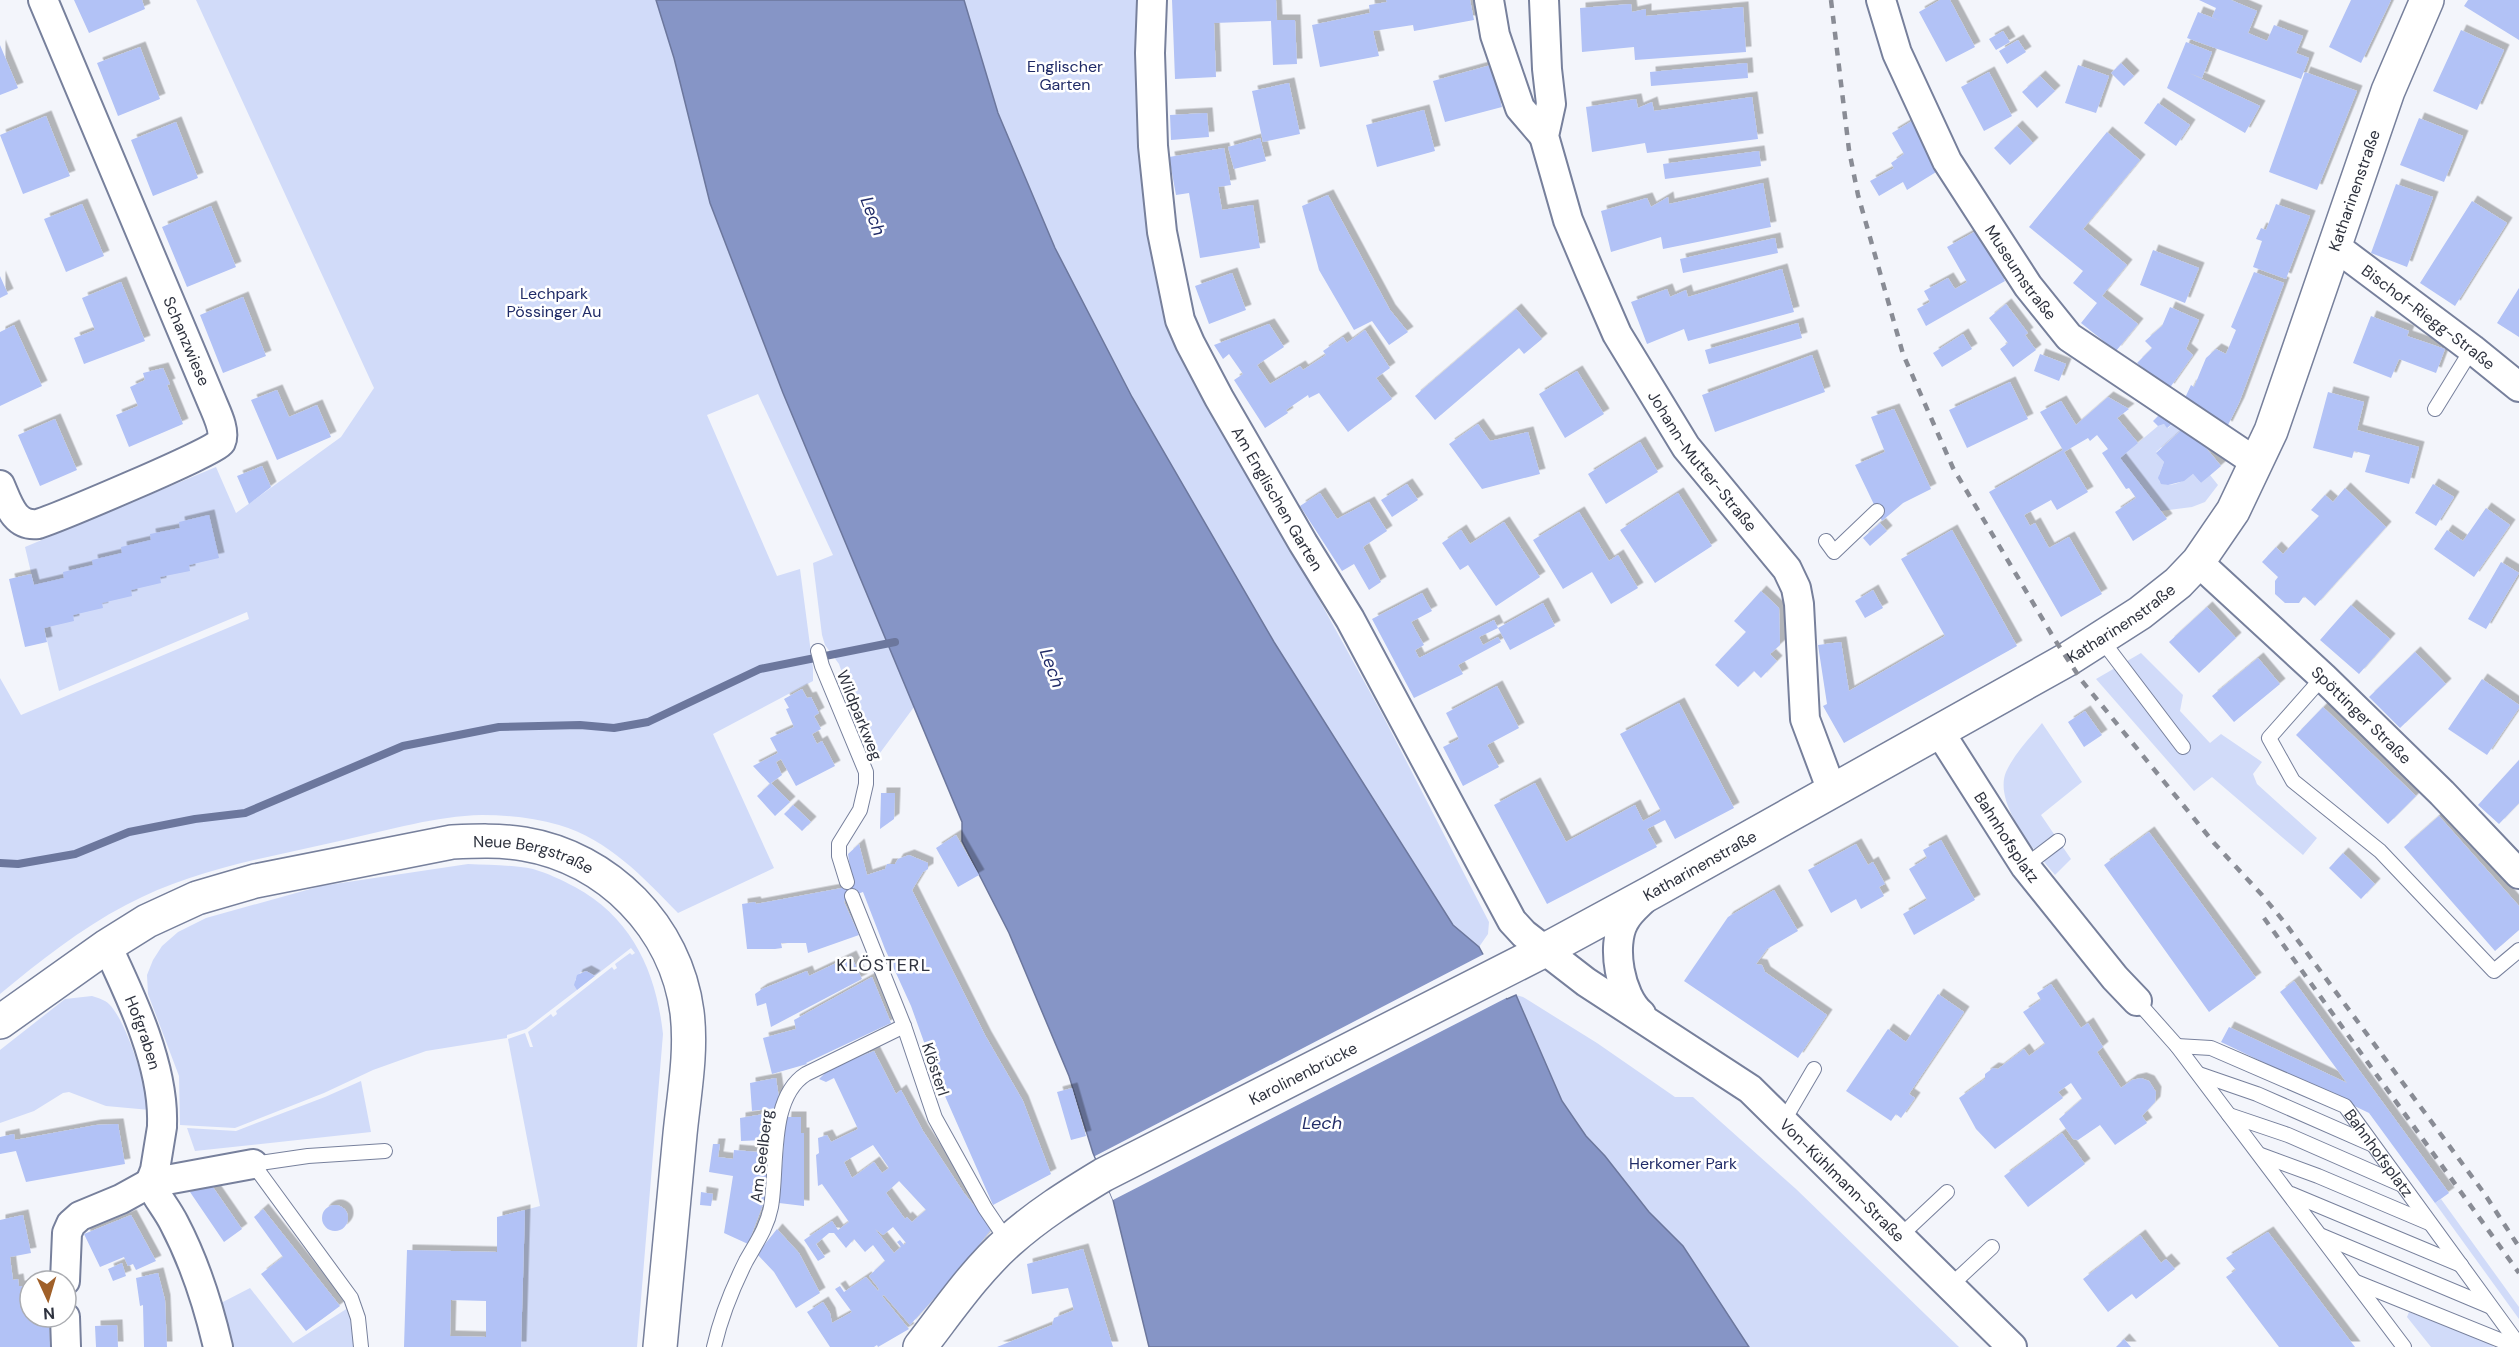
<svg xmlns="http://www.w3.org/2000/svg" width="2519" height="1347" font-family="'DM Sans',sans-serif">
  <defs>
    <filter id="shadow"><feDropShadow dx="5.5" dy="-5.5" stdDeviation="0" flood-color="#0004"/></filter>
  </defs>
  <rect width="100%" height="100%" fill="#f3f5fb"/>
  <path fill="#d1dbf9" d="M196,0H656L674,58L710,203L783,393L914,707L877,757L871,759L839,664L825,645L822,635L813,563L833,555L758,394L707,415L777,576L800,569L813,668V681L713,734L774,868L678,913C643,877 609,840 559,825C534,818 508,815 482,815C436,816 389,830 344,840C270,857 194,869 126,905C80,929 40,961 0,994V678L21,715L249,619L247,612L59,691L25,547L216,467L236,513L341,437L374,388Z
    M964,0H1141L1142,178L1150,233L1279,527L1381,712L1489,922L1488,934L1479,947L1453,925L1366,790L1274,642L1132,397L1055,248L998,113Z
    M2176,421L2187,425L2156,452L2164,462L2159,475V481C2169,490 2184,481 2193,474L2201,483L2210,475L2218,485L2205,502L2192,507L2161,511L2120,458L2158,426L2164,424L2168,428Z
    M2141,653L2183,695L2180,711L2210,743L2221,734L2262,762L2253,774L2257,784L2317,838L2303,855L2212,777L2194,791L2096,679Z
    M2042,723L2082,782L2041,815L2071,859L2055,875C2036,852 1993,804 2006,772C2014,754 2030,738 2042,723Z
    M468,864C490,865 512,865 533,869C547,873 562,880 575,887C632,918 656,971 663,1034L637,1347H521L525,1210L540,1206L508,1039L525,1033L530,1047H533L528,1032L551,1014L553,1017L557,1014L556,1011L612,967L614,970L617,968L615,964L630,953L632,955L635,953L631,948L595,976L586,971L581,972L575,980L577,990L526,1029L507,1035V1038L426,1051L373,1070L324,1093L235,1128L180,1125L179,1076L148,994L147,975L153,960L162,946L178,932L206,918L321,886Z
    M1516,995L1523,997L1597,1043L1675,1097H1693L1796,1189L1959,1347H1749L1683,1246L1649,1212L1605,1156L1586,1136L1562,1101Z
    M92,996C98,998 105,1000 109,1004C128,1023 144,1083 150,1110L106,1106L69,1092L63,1093L34,1111L0,1123V1050L65,999Z
    M361,1081L371,1132L195,1151L187,1128L236,1131L325,1097Z
    M2441,1199L2519,1307V1319L2435,1203Z
    M250,1288L293,1343L351,1306L357,1347H228L221,1303Z
    M2409,1312L2489,1343L2494,1347H2431L2407,1317Z"/>
  <path fill="#8695c6" stroke="#6c779d" stroke-width="1.5" d="M656,0H964L998,113L1055,248L1132,397L1274,642L1453,925L1479,947L1507,999L1516,995L1562,1101L1586,1136L1605,1156L1649,1212L1683,1246L1749,1347H1149L1113,1200L1093,1153L1069,1076L1009,933L962,841V822L783,393L710,203L674,58Z"/>
  <path fill="#f3f5fb" d="M1486,953L1508,996L1516,993L1113,1200L1095,1156Z"/>
  <g fill="none" stroke-linecap="round" stroke-linejoin="round">
    <path stroke="#6c779d" stroke-width="8" d="M0,863L18,864L75,854L129,832L195,819L245,813L403,746L499,727L580,725L614,728L648,722L760,669L895,642"/>
  </g>
  <path fill="#b2c2f6" fill-rule="evenodd" filter="url(#shadow)" d="M74,0H142L145,9L89,33Z
    M1172,0H1276L1277,20H1295L1297,64L1273,65L1271,21L1214,23L1216,77L1175,79Z
    M1386,0H1470L1474,20L1414,31L1413,25L1373,31L1379,56L1320,67L1312,25L1370,13L1369,5L1387,2Z
    M1940,0H1950L1975,47L1946,62L1919,12Z
    M2199,0H2231L2257,11L2248,33L2267,41L2274,25L2303,36L2296,53L2309,58L2301,79L2187,38L2198,12L2221,21L2212,17L2216,8Z
    M2351,0H2391L2361,63L2329,47Z
    M2468,0H2519V40L2464,6Z
    M1631,4L1632,12L1646,9V16L1743,7L1746,52L1635,60L1634,47L1582,52L1580,8Z
    M2461,30L2504,50L2477,110L2433,91Z
    M2003,31L2010,42L1996,50L1989,39Z
    M2018,40L2026,52L2007,64L1999,51Z
    M2186,42L2212,52L2202,78L2189,73L2260,106L2245,133L2167,88Z
    M0,45L18,88L0,95Z
    M140,47L160,99L118,116L97,63Z
    M1747,63L1748,78L1651,86L1650,72Z
    M2121,63L2134,76L2124,86L2111,73Z
    M1491,65L1502,107L1445,122L1433,81Z
    M2078,65L2109,76L2096,113L2065,103Z
    M1989,72L2012,116L1984,131L1961,87Z
    M2305,72L2357,91L2317,190L2269,172Z
    M2040,76L2055,91L2037,108L2022,92Z
    M1289,83L1300,134L1263,142L1252,91Z
    M1752,97L1758,139L1647,153L1645,143L1592,152L1586,107L1636,99L1638,108L1652,102L1654,111Z
    M2158,103L2190,125L2176,146L2144,123Z
    M1424,110L1435,151L1377,167L1366,125Z
    M1207,113L1209,137L1171,140L1170,115Z
    M46,116L70,176L23,194L0,135Z
    M2419,118L2463,136L2444,182L2400,165Z
    M1912,121L1941,169L1907,190L1903,182L1879,196L1870,181L1894,168L1891,163L1904,154L1892,133Z
    M176,122L198,178L153,196L131,140Z
    M2017,126L2033,143L2010,165L1994,148Z
    M2107,132L2140,160L2083,229L2127,265L2102,296L2138,324L2116,351L2081,323L2097,303L2073,283L2083,271L2029,227Z
    M1260,138L1266,161L1234,169L1228,147Z
    M1224,148L1231,185L1218,187L1222,210L1253,205L1260,248L1200,258L1189,193L1176,195L1169,157Z
    M1759,151L1761,166L1665,179L1663,164Z
    M1763,183L1771,227L1663,249L1661,237L1611,252L1601,211L1647,198L1651,207L1668,197L1669,204Z
    M2396,184L2433,197L2407,267L2371,253Z
    M1328,195L1390,310L1408,332L1389,345L1372,321L1354,330L1319,270L1302,206Z
    M2472,201L2507,223L2455,306L2420,283Z
    M82,204L104,256L66,272L44,219Z
    M2276,204L2310,216L2286,279L2253,267L2262,241L2256,239L2261,228L2266,230Z
    M211,206L236,267L187,287L162,227Z
    M1976,231L2005,281L1926,326L1917,309L1930,302L1924,291L1948,278L1955,289L1967,282L1947,247Z
    M1775,238L1778,253L1683,273L1680,259Z
    M2153,250L2199,268L2185,303L2140,285Z
    M1782,269L1794,312L1688,341L1684,329L1647,344L1631,302L1667,289L1670,297L1686,290L1688,297Z
    M2254,272L2284,283L2239,403L2227,427L2188,404L2189,400L2185,398L2191,385L2194,387L2206,358L2216,349L2226,354L2236,330L2231,327Z
    M1232,273L1246,310L1209,324L1195,286Z
    M0,276L8,294L0,298Z
    M121,282L145,341L84,364L74,338L95,330L82,298Z
    M2519,288V337L2497,323Z
    M243,297L266,356L223,373L200,315Z
    M2006,304L2028,333L2025,335L2036,350L2013,367L2000,349L2008,343L1989,318Z
    M2170,307L2199,320L2186,349L2193,355L2169,389L2137,363L2152,348L2145,341L2162,326Z
    M1516,309L1542,339L1524,354L1519,348L1435,420L1415,396Z
    M2371,316L2409,331L2407,336L2445,349L2436,373L2399,359L2391,378L2353,363Z
    M1798,323L1802,338L1709,364L1705,350Z
    M1269,324L1284,347L1257,365L1270,384L1300,366L1303,370L1326,355L1323,351L1343,337L1347,343L1365,330L1390,368L1376,378L1392,399L1348,432L1319,393L1309,398L1308,395L1286,410L1288,413L1265,428L1234,380L1243,374L1229,354L1223,359L1214,345Z
    M14,325L42,386L0,406V332Z
    M1963,334L1972,349L1942,367L1933,353Z
    M2040,354L2066,364L2059,381L2034,371Z
    M1812,355L1825,392L1715,432L1702,395Z
    M163,368L170,384L167,385L183,424L129,447L116,415L138,406L130,387L145,380L143,373Z
    M1577,371L1604,414L1565,438L1539,394Z
    M2010,382L2028,419L1967,448L1949,410Z
    M277,390L289,417L317,405L331,437L277,460L251,400Z
    M2328,392L2364,402L2357,430L2419,447L2409,484L2365,472L2370,455L2354,451L2352,458L2313,448Z
    M2108,397L2129,409L2117,418L2138,443L2120,458L2167,519L2133,541L2115,512L2136,498L2129,488L2126,489L2102,453L2108,449L2097,435L2090,441L2088,438L2064,452L2088,492L2057,510L2051,500L2024,515L2030,526L2035,523L2049,548L2069,537L2102,594L2061,617L1989,492L2063,450L2040,412L2061,401L2076,425Z
    M1894,409L1931,489L1903,503L1882,521L1855,465L1885,452L1871,417Z
    M2163,411L2176,421L2167,428L2164,424L2158,426L2153,421Z
    M55,419L77,470L40,486L18,435Z
    M1478,424L1490,441L1528,432L1540,474L1482,489L1449,444Z
    M2187,425L2221,466L2201,483L2193,474L2184,481L2168,485L2161,484L2158,478L2164,462L2156,453Z
    M1640,442L1658,472L1606,504L1588,474Z
    M262,466L271,487L249,504L237,476Z
    M1407,484L1418,500L1392,517L1381,500Z
    M2433,484L2454,497L2436,526L2415,513Z
    M2345,488L2386,527L2315,606L2304,596L2299,603H2285L2275,594V581L2278,577L2262,562L2276,547L2283,554L2319,516L2311,510L2325,495L2333,502Z
    M1320,493L1337,519L1369,502L1387,531L1363,547L1381,582L1369,590L1354,564L1342,571L1300,506Z
    M1678,493L1712,546L1655,583L1620,530Z
    M2486,508L2510,525L2474,577L2434,549L2447,530L2463,541Z
    M1579,512L1609,561L1618,555L1638,588L1611,604L1592,572L1563,589L1533,540Z
    M209,515L219,558L189,565L190,571L160,577L161,583L131,590L132,596L102,603L103,608L73,615L74,621L44,628L47,642L25,647L9,579L31,574L34,585L64,578L63,572L93,565L92,560L122,553L121,547L151,540L150,534L180,528L179,522Z
    M1504,522L1540,577L1496,606L1468,565L1460,570L1442,543L1461,530L1470,544Z
    M1880,523L1887,531L1870,546L1863,538Z
    M1952,530L2017,646L1844,743L1823,706L1827,704L1818,645L1841,642L1849,691L1945,636L1901,559Z
    M2501,562L2519,573L2486,629L2468,619Z
    M1873,590L1883,608L1865,618L1855,601Z
    M1761,591L1779,608L1780,645L1770,654L1777,661L1761,678L1754,671L1738,687L1715,665L1746,632L1734,621Z
    M1422,593L1432,611L1411,622L1424,645L1415,650L1419,658L1494,620L1498,628L1479,637L1483,645L1498,637L1501,642L1458,665L1463,674L1414,698L1372,619Z
    M1543,603L1555,626L1510,650L1498,628Z
    M2351,605L2390,639L2359,674L2320,640Z
    M2207,607L2236,638L2199,673L2169,642Z
    M2415,652L2446,684L2400,728L2369,697Z
    M2258,658L2280,684L2234,722L2212,696Z
    M2482,679L2519,705V708L2487,755L2448,729Z
    M1497,686L1519,728L1487,745L1499,767L1463,786L1443,747L1459,739L1446,713Z
    M802,689L807,698L811,697L819,713L814,716L821,729L812,734L817,744L822,741L835,766L796,786L781,759L776,762L782,775L771,783L790,802L775,816L757,796L770,784L753,766L778,753L770,738L794,727L786,709L789,708L784,699Z
    M1679,703L1734,808L1675,839L1665,820L1647,829L1657,847L1547,904L1494,805L1535,783L1566,842L1635,805L1643,821L1661,811L1620,734Z
    M2323,707L2416,796L2388,824L2296,735Z
    M2085,711L2102,735L2084,747L2068,722Z
    M2519,760V803L2499,824L2478,805Z
    M881,793H895L894,819L880,829Z
    M793,805L811,822L802,831L784,814Z
    M2439,816L2519,906V930L2495,951L2404,847Z
    M2149,832L2256,978L2209,1012L2104,865Z
    M956,835L979,875L958,887L936,848Z
    M1941,840L1975,900L1914,935L1903,914L1927,900L1909,869L1927,858L1923,850Z
    M859,844L867,875L885,869L887,864H895L898,859L909,855L928,863V869L923,872L912,890L986,1037L1023,1101L1051,1174L993,1205L937,1078L911,1006L885,949L863,892L846,898L844,902L859,935L808,953L806,943H781L782,948L775,949H747L742,904L755,902L756,904L842,888L841,884L852,881L848,854Z
    M1856,844L1868,865L1873,862L1885,884L1879,887L1884,896L1861,909L1856,899L1831,913L1808,870Z
    M2343,853L2375,884L2361,899L2329,868Z
    M1774,890L1798,931L1767,949L1756,964L1762,965L1765,972L1827,1015L1798,1058L1684,981L1728,917Z
    M851,956L862,979L771,1027L766,1003L757,1006L755,994L762,989L807,971L809,976Z
    M586,971L595,976L577,990L574,985L577,975Z
    M872,977L891,1023L806,1063L807,1064L772,1074L763,1038L796,1029L794,1020Z
    M2294,981L2449,1193L2435,1203L2369,1113L2221,1042L2229,1027L2347,1083L2280,992Z
    M2051,984L2081,1028L2088,1023L2103,1047L2097,1052L2121,1088L2132,1080L2141,1078L2149,1081L2156,1092L2155,1102L2142,1116L2147,1123L2115,1145L2100,1125L2078,1140L2073,1139L2059,1119L2082,1099L2071,1083L2058,1092L2063,1098L1995,1149L1976,1129L1959,1098L1985,1079V1074L1993,1068L1998,1069L2024,1049L2029,1056L2045,1044L2023,1012L2041,1000L2037,993Z
    M1938,994L1964,1012L1909,1094L1915,1098L1901,1118L1896,1114L1891,1121L1846,1091L1888,1029L1906,1042Z
    M874,1051L896,1094L901,1090L923,1131L964,1193L992,1228L958,1272L910,1325L884,1295L882,1296L909,1329L878,1347L877,1345L874,1347H830L807,1312L823,1302L830,1313L832,1323L852,1312L835,1289L840,1286L844,1292L866,1277L878,1291L879,1289L869,1276L885,1261L873,1245L865,1252L854,1239L846,1248L834,1233H829L816,1244L825,1257L818,1261L804,1240L832,1221L838,1230L849,1222L822,1184L818,1186L816,1155L819,1153L818,1138L827,1135L831,1142L858,1129L834,1078L826,1082L819,1079L829,1069ZM873,1145L889,1168L882,1173L874,1162L852,1178L844,1162ZM899,1181L926,1210L912,1222L907,1217L905,1219L886,1193ZM893,1227L906,1243L904,1245L900,1240L897,1242L901,1247L894,1253L875,1229L883,1235Z
    M776,1078L779,1098L776,1108L752,1111L750,1083Z
    M1072,1088L1086,1136L1071,1140L1057,1092Z
    M764,1114L766,1140L741,1141L740,1118Z
    M786,1117H801V1133H804V1206L779,1203Z
    M118,1124L125,1164L26,1182L16,1151L0,1154V1137L14,1134L15,1140L96,1125Z
    M2062,1133L2085,1164L2028,1207L2004,1176Z
    M713,1144H720L718,1157L733,1159L734,1150L771,1153L765,1199L748,1244L724,1233L733,1176L709,1172Z
    M208,1180L242,1229L224,1242L190,1192Z
    M701,1192L713,1194L711,1206L700,1205Z
    M322 1218a13 13 0 1 1 26 0a13 13 0 1 1-26 0Z
    M263,1209L340,1306L306,1331L261,1274L283,1257L254,1217Z
    M525,1210L521,1347H404L407,1250L497,1252V1217ZM451,1300L486,1301V1337L450,1336Z
    M23,1215L31,1253L10,1257L13,1280L18,1279L19,1286L30,1287V1317H49L50,1347H0V1220Z
    M131,1215L156,1261L136,1270L133,1264L128,1266L124,1257L100,1267L84,1234Z
    M777,1229L799,1253L820,1293L796,1308L774,1272L757,1254Z
    M2268,1232L2355,1347H2279L2226,1277L2236,1270L2226,1258Z
    M2140,1235L2161,1263L2166,1259L2175,1269L2136,1299L2132,1294L2108,1312L2083,1279Z
    M1083,1249L1113,1347H997L1052,1325L1054,1318L1074,1310L1068,1288L1032,1294L1027,1264Z
    M122,1263L126,1276L113,1281L108,1269Z
    M158,1273L165,1300L167,1347H144L143,1305L140,1306L136,1278Z
    M117,1325L118,1347H96L95,1326Z
    M2124,1339L2131,1347H2116Z"/>
  <g fill="none" stroke-linecap="round" stroke-linejoin="round">
    <g stroke="#77809c" stroke-width="16">
      <g id="service">
        <path d="M2435,409L2472,349"/>
        <path d="M1826,541L1834,552L1877,511"/>
        <path d="M2101,639L2183,747"/>
        <path d="M818,651L822,666L866,772V784L860,810L839,844V856L847,882"/>
        <path d="M2323,677L2269,738L2293,781L2380,851L2494,971L2519,950"/>
        <path d="M2025,866L2058,841"/>
        <path d="M852,896L904,1026L935,1118L985,1208L1008,1242"/>
        <path d="M2137,1001L2177,1046L2404,1347"/>
        <path id="s1" d="M2177,1046L2211,1048L2345,1106L2519,1345"/>
        <path d="M2199,1074L2257,1094L2371,1144"/>
        <path d="M2229,1115L2288,1135L2400,1184"/>
        <path d="M1783,1122L1814,1069"/>
        <path d="M2261,1155L2318,1176L2429,1223"/>
        <path d="M2291,1194L2461,1265"/>
        <path d="M2322,1236L2489,1306"/>
        <path d="M1899,1237L1947,1192"/>
        <path d="M2356,1282L2517,1347"/>
        <path d="M1950,1286L1992,1247"/>
        <path d="M361,1347L358,1318L351,1298L253,1164L308,1156L385,1151"/>
        <path d="M714,1347C721,1316 732,1289 746,1261C756,1243 767,1228 771,1207C778,1168 768,1098 806,1074L904,1026"/>
      </g>
    </g>
    <g stroke="#77809c" stroke-width="32">
      <g id="minor">
        <path id="s2" d="M1152,0L1150,53L1153,146L1162,232L1180,320L1190,343L1219,398L1303,543L1350,619L1512,921L1524,934L1586,982L1750,1089L2012,1347"/>
        <path d="M1489,0L1495,35L1520,108L1544,136"/>
        <path id="s3" d="M1544,0L1547,69L1551,104L1544,136L1568,220L1590,272L1617,334L1686,447L1787,569L1796,588L1799,604L1805,719L1832,791"/>
        <path id="s4" d="M1881,0L1897,53L1947,161L2028,286L2069,337L2257,463"/>
        <path id="s5" d="M2336,247L2472,349L2519,387"/>
        <path d="M0,485C8,503 14,527 38,524C59,517 215,452 221,442C226,431 216,412 212,402L43,0"/>
        <path id="s6" d="M2198,562L2323,677L2442,793L2519,874"/>
        <path id="s7" d="M1939,731L2025,866L2115,978L2137,1001"/>
        <path id="s8" d="M107,946C132,999 164,1066 162,1124"/>
        <path d="M1641,1014C1620,996 1611,946 1624,922C1629,912 1637,906 1645,898"/>
        <path d="M162,1127L155,1170L150,1183C157,1198 167,1209 174,1223C195,1263 208,1304 218,1347"/>
        <path d="M65,1281L67,1233L71,1224L80,1216L121,1199L150,1183L253,1164"/>
        <path d="M65,1317L66,1347"/>
      </g>
    </g>
    <g stroke="#77809c" stroke-width="36">
      <g id="secondary">
        <path id="s9" d="M0,1022L107,946L147,921L197,898L255,881L452,842C476,841 500,840 524,844C608,858 676,927 687,1012C692,1052 684,1094 680,1134C673,1205 666,1276 660,1347"/>
        <path id="s10" d="M920,1347C948,1311 975,1271 1009,1241C1038,1215 1070,1195 1103,1175L1545,950L1652,892L2068,659L2140,613L2178,583L2198,562L2233,511L2271,431L2388,91L2427,0"/>
      </g>
    </g>
    <use href="#service" stroke="#fff" stroke-width="14"/>
    <use href="#minor" stroke="#fff" stroke-width="28"/>
    <use href="#secondary" stroke="#fff" stroke-width="33"/>
    <path stroke="#898c95" stroke-width="4.5" stroke-dasharray="8 8" stroke-linecap="butt" d="M1831,0L1849,150L1858,195L1903,354L1953,468L2055,640L2082,681L2214,843L2262,895L2285,923L2484,1193L2519,1247
      M2264,918L2519,1273"/>
  </g>
  <g text-anchor="middle" stroke-width="5" stroke-linejoin="round" paint-order="stroke">
    <g font-size="16" fill="#202b67" stroke="#fff">
      <text x="1065" y="72">Englischer<tspan x="1065" dy="18">Garten</tspan></text>
      <text x="554" y="299">Lechpark<tspan x="554" dy="18">Pössinger Au</tspan></text>
      <text x="1683" y="1169">Herkomer Park</text>
    </g>
    <g font-size="16" fill="#2e323e" stroke="#fff">
      <text dy="6" stroke="none"><textPath href="#s10" startOffset="1916">Katharinenstraße</textPath></text>
      <text dy="6" stroke="none"><textPath href="#s4" startOffset="308">Museumstraße</textPath></text>
      <text dy="6" stroke="none"><textPath href="#s5" startOffset="116">Bischof-Riegg-Straße</textPath></text>
      <text transform="translate(187 341) rotate(67)" y="6">Schanzwiese</text>
      <text dy="6" stroke="none"><textPath href="#s3" startOffset="502">Johann-Mutter-Straße</textPath></text>
      <text dy="6" stroke="none"><textPath href="#s2" startOffset="526">Am Englischen Garten</textPath></text>
      <text dy="6" stroke="none"><textPath href="#s10" startOffset="1412">Katharinenstraße</textPath></text>
      <text transform="translate(860 715) rotate(68)" y="6">Wildparkweg</text>
      <text dy="6" stroke="none"><textPath href="#s6" startOffset="224">Spöttinger Straße</textPath></text>
      <text dy="6" stroke="none"><textPath href="#s7" startOffset="126">Bahnhofsplatz</textPath></text>
      <text dy="6" stroke="none"><textPath href="#s9" startOffset="578">Neue Bergstraße</textPath></text>
      <text dy="6" stroke="none"><textPath href="#s10" startOffset="926">Katharinenstraße</textPath></text>
      <text dy="6" stroke="none"><textPath href="#s8" startOffset="94">Hofgraben</textPath></text>
      <text transform="translate(936 1069) rotate(72)" y="6">Klösterl</text>
      <text dy="6" stroke="none"><textPath href="#s10" startOffset="478">Karolinenbrücke</textPath></text>
      <text dy="6" stroke="none"><textPath href="#s1" startOffset="238">Bahnhofsplatz</textPath></text>
      <text transform="translate(761 1156) rotate(-83)" y="6">Am Seelberg</text>
      <text dy="6" stroke="none"><textPath href="#s2" startOffset="1431">Von-Kühlmann-Straße</textPath></text>
    </g>
    <g font-size="18" font-style="italic" fill="#222d69" stroke="#fff">
      <text transform="translate(873 216) rotate(69)" y="6">Lech</text>
      <text transform="translate(1052 668) rotate(70)" y="6">Lech</text>
      <text x="1322" y="1129">Lech</text>
    </g>
    <g font-size="18" letter-spacing="1.5" fill="#2e323e" stroke="#fff">
      <text x="884" y="971">KLÖSTERL</text>
    </g>
  </g>
  <g transform="translate(48 1299) rotate(176)"><circle r="28" fill="#ffffff" stroke="#abadb2" stroke-width="1.5"/>
  <path d="M0-4.5L10 22L0 15L-10 22Z" fill="#a06029"/>
  <text y="-9" font-size="16" font-weight="bold" text-anchor="middle" fill="#2e323e">N</text>
  </g>
</svg>
